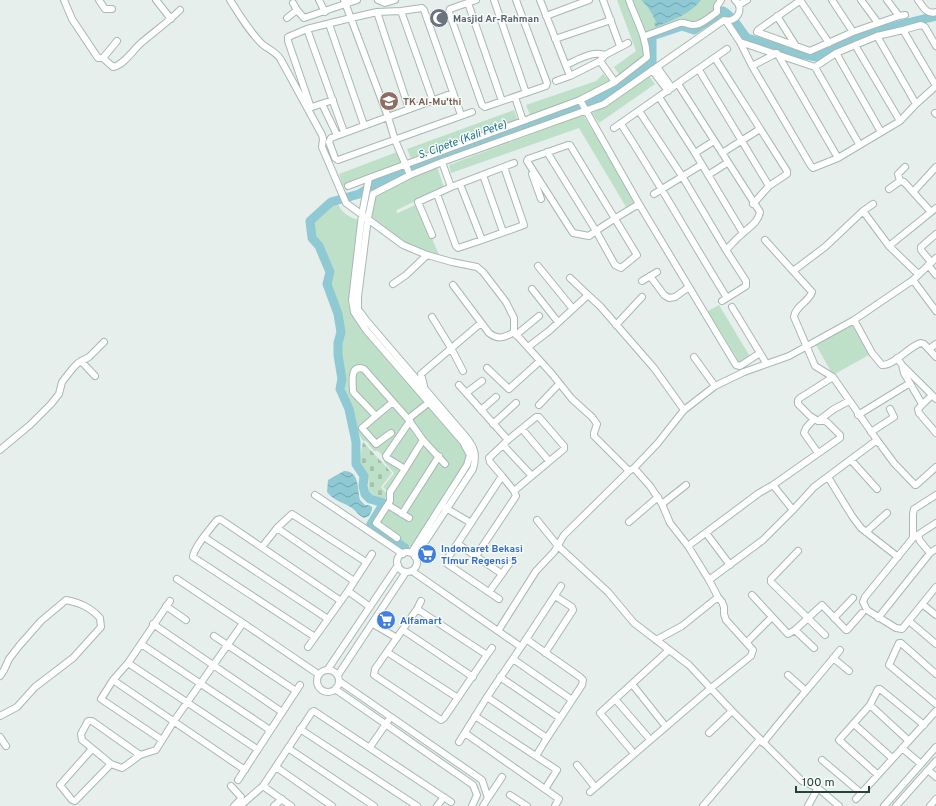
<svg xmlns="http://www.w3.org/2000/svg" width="936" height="806" font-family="Overpass,sans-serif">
  <defs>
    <pattern id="cemetery-stones" width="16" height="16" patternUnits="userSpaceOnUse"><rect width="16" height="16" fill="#bfe0c8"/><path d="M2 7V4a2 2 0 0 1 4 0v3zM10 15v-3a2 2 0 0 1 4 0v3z" fill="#a4c1ad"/></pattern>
    <pattern id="water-waves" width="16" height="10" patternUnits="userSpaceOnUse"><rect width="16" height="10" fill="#8ec9d4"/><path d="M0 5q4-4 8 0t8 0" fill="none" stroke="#74a5ad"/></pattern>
  </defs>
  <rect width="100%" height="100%" fill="#e6efeb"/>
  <path fill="#d4dfda" d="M390,93L397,113L389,115L383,95Z"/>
  <path fill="#bfe0c8" d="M617,0H627L643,44L645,56L620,76L614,67L636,51Z
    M632,0H716L717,2L715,11L698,23L684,21L645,35Z
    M603,74L610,81L583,97L530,115L526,105L596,81Z
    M649,76L655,84L599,123L592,113L607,106Z
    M514,110L518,121L411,158L407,149Z
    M583,115L636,201L626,207L579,128L451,173L449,165Z
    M397,152L402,163L343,186L339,174Z
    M437,167L444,187L397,210L396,212L398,213L417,204L440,257L413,247L397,237L372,217L375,195L403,179Z
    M332,203H338C340,212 351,219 360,220L348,304L358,323L468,452V461L411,546L407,547L374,523L390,495L383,487L394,473L384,462L385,458L378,451H374L367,442L362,440L358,432L345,388L340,347L343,331L338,308L329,285L332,272L321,244L314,237L312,222Z
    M719,305L751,358L741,364L739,362L708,311Z
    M852,324L869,355L833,375L816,345Z"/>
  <path fill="url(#cemetery-stones)" d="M363,442L392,473L381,487L388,495L384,500C361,492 372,490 367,473C365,469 361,466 359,463Z"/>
  <path fill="url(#water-waves)" d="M641,0H701C691,14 671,21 656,27L654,24L656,22C652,13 648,6 641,0Z
    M344,471C360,471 357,489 360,500L365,505H369L372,507V510L369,516L364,518C358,515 357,512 352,508C343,502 334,501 327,492L328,480Z"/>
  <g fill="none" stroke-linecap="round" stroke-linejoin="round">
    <path stroke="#8ec9d4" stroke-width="9" d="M405,548L371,524L384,503L370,499L365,494L363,486L364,476L356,464V442L349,409L340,389L342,379L338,355V343L341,332L338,314L327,284L330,272L319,246L312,238L310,221L331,202L359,194L375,184L590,104L610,92L652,63V36L682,26L694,30L723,11C735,18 738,28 747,38L795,53L817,57L874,31L936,16"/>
    <g stroke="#a8b8b2" stroke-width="8">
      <path id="minor" d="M64,0L72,19L98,58H103L117,41
        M99,0L105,9H112
        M156,0L171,19
        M230,0C240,16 249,31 262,44C269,50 277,52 281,60L322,135L323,139L322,147L346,203L403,245L427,255L452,262L477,267L483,272L506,302L514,318V332L552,374L572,399L592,417L597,424L594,433V436L629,471
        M319,0L325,12
        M344,0L388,117L395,140L410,175
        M378,0L385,3L395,0
        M476,0L450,9L449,12L482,105L485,107L546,86L547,83L516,0
        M494,0L526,93
        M540,0L570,76
        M603,0L620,46
        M800,0L829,43
        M801,0L758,30L757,32L810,51L853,32L899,16
        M832,0L853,32
        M861,0L878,23
        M887,0L899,16L905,15
        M918,0C923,7 927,15 936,12
        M293,3L297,10L304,18L357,0
        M468,3L502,101
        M739,5L747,0
        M401,11L433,101
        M377,12L409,109
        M546,16L589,0
        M777,16L796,46
        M287,18L297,10
        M726,21L740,42L752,66L811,166L813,168L838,158L900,121L916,104L936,86
        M329,24L364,125
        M307,29L344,132
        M903,30L936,86
        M645,36L680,23C685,22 688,25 693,25C700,26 711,16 717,12V6L721,0
        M877,36L916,104
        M555,39L611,20
        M740,42L815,67L836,53L877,36L903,30L921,25L925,27L936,46
        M855,45L900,121
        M836,53L881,132
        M103,58L113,67C124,65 133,50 141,43C154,32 168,22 180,10
        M715,58L787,171V174L769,186L753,204
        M600,61L615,82
        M566,65C578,60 593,50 605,55
        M752,66L777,53L838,158
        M657,67L672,88
        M815,67L859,144
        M652,70L668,91
        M699,70L769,186
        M556,81L570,76L600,61L605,55L628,43
        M678,84L760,212C758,223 749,227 742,234C736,239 731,245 726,250
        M453,93L331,138L329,142L335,158L338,160L472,112
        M515,97L523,121
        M659,97L695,153L743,233
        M333,100L312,107L310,105L288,41V37L307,29L351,18L377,12L401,11L422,8L424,10L461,115
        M580,100L639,204L736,365L740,366L760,353L766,363
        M322,104L337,135
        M639,111L682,176L726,250L746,281V286L722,301
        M935,113L936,114
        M621,124C658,181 691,240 727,298
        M614,128L727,49
        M547,152L596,231L615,265L621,268L637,255L570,145H568L528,159L527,161L573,233L589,236C605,224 622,214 639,204
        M695,153L714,141
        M722,153L760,129
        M442,162L451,187L514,163
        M532,174L541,199
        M483,175L503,232
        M708,175L727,163
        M900,181L898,174L905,167
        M460,184L482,240
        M348,186L369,178
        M889,189L900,181L904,182L931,212
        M913,192L936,167
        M437,194L456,246L458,248L482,240L524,225L504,167
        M654,194L701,165
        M863,211L889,246L918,274
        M432,235L418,202L451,187
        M889,246L936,208
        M931,262L921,250V247L936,234
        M928,265L936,275
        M538,266L573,309
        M793,271L825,247L863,211L873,204
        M650,276L664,295L669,298L675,297L689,287
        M570,278L588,295
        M913,280L936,311
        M642,281L657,272
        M393,284L406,275L427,255
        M453,285L489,333C498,340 504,338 514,332
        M532,289L558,322
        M732,307L760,353
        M432,317L451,348L463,371
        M854,320L872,353L882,365C894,366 909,346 921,343L924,344L936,357
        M616,325L642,297
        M516,335L539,316
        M528,347L549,331L588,295L600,306L654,368L684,410
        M929,349L936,344
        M694,357L715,386
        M897,358L902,365L936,399
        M81,361L95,376
        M902,365L904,373L922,404
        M487,368L509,389L540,361
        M459,385L508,440
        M424,386L421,374L481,323
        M466,393L482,381
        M932,395L918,409L919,413L936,433
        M432,400L408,419L423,440L445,464
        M539,405L559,384
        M481,410L496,397
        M858,415L910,383
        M376,416L393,402
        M814,419L806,428L804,433L818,453
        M410,421L386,456L387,458L405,469L423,440
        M818,421L834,409L849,401
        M493,424L516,403
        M522,429L549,461
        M871,432L894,417L890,409
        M391,433L376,444L362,428L376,416L353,392C353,383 349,364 364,369L408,419
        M877,440L894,463L915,485H916L936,467
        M503,445L532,476
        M0,450L30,425L51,404L59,394L62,382L73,368L78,363L89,357L104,342
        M851,460L877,489
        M502,476L490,462L489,458L508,440L536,417H539L564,446V449L514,491
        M828,477L852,516L861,528L898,557
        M773,485L840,438V435L828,423L825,421H818L810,416L798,404V400L800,398L833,377
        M315,495L403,554
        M662,504L686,485
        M388,505L409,518
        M444,507L471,523L446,561V563L499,599
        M402,514L439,456
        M537,520L558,546L608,592L634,623L689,665L732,711L802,781L818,788L839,806
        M629,522L658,497
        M471,523L502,476L514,491L516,496L476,556
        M936,523L913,538L865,597L863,602L867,610L896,628L902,629L936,587
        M277,528L354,581
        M866,532L887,513
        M706,533L730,565
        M918,535L920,541L930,553
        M204,537L328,619
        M397,538L376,523L390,501V492L405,469
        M913,538V514L914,509L936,495
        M458,544L502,574L489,592
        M688,546L759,493L773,485L793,510
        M262,547L277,528L292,514L366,562
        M798,551L771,579V582L825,635
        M397 562a10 10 0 1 1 20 0a10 10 0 1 1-20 0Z
        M411,553L467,465L470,455L463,442L366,330L354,312L352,300L362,214L369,178L580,100L615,82L646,58L647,57C646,35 636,20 629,0
        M415,557L473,469C477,455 475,448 466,437L366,320L358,309V297L368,218L373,194L410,175L442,162L604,104L724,20C737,23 745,9 735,0
        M412,571L521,647L561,586
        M502,574L509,564
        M177,579L243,623L318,674
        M709,580L763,540L793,510L814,487L877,440L833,377L815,366L794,317C795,306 809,302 812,292L765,240
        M752,595L788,634L795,630L822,605L846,630H847L862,613
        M421,601L417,609L375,669L374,675L441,720L444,718L487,655
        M922,604L936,615
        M166,606L186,620
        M370,607L348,591L372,554
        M417,609L487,655L492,648
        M834,618L853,598
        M878,618L930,553L936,549
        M909,621L936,644
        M153,624L282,712
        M373,624L397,638
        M403,630L473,677
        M795,630L814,648
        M498,631L536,571L554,552L564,535L629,471L634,468L657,444L684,410L715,386L744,372L789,356L854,320L913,280L936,258
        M214,636L296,691
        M315,637L193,557C193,548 211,528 217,520L220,519L341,601
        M656,640L682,626L718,597
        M747,642L772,617
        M141,644L270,730
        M308,647L348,591
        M387,652L458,698
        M545,653L573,610L572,607L555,596
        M833,658L849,671
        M513,659L572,700
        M128,663L257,749
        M328,669L398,565
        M317 681a11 11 0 1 1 22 0a11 11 0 1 1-22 0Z
        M936,674L901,643H899L889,665L936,704
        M338,675L406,572
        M788,675L806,691
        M0,676L4,670L9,659L19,646L41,621L66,600C80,603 90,607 100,618L101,627L73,658L35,687L17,707L0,716
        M500,677L560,718
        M113,680L245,770
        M339,681L482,780L488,798L483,806
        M632,684L663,723
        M335,689L473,785L477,795L472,806
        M487,697L547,738L582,685L583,680L580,677L526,639
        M615,699L647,736
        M870,705L909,741
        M475,716L557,770L545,789
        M854,724L892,758
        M300,729L417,806
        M465,733L559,799L555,806
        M709,733L732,711
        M0,737L6,746
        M162,740L101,699L113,680L128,663L170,601
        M459,742L487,697L521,647
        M763,743C788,711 815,681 840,650
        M370,747L388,721
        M288,748L374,806
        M902,748L921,764
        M92,749L60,785L72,800L75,801L76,800L111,764
        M631,750L600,713L669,650
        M140,755L92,721H88L81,734L82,740L111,764L119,767L122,768L128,764L140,755L156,750L174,721L243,623
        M536,756L547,738
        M822,760L861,793
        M577,765L595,787
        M276,767L332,806
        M928,770L936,777
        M878,775L839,740L870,705L878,689H880L924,725
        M238,780L300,685
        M231,786L241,797L240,800L234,806
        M263,786L291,806
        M590,792L711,688L751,656L753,650L726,620L724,614V607L722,602L718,597L709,580L688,546L670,523L662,504L650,486L634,468
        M510,795L527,806
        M488,798L502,777
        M856,799L936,711
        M240,806L263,786L312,712L314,711L451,802
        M274,806L282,799
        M437,806L444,797
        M703,806L760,739
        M808,806L818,788
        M884,806L936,747
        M896,806L936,761
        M930,806L936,799"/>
    </g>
    <use href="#minor" stroke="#fff" stroke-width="6"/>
  </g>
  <defs>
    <g id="mosque-disc" transform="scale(1)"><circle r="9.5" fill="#6b7280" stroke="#f7fbf9"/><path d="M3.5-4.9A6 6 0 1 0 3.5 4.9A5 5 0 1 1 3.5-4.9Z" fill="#fff"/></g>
    <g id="school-disc" transform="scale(1)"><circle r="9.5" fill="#8d6e63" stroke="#f7fbf9"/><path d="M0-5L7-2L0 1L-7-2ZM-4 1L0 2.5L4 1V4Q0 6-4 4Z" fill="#fff"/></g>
    <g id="supermarket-disc" transform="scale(1)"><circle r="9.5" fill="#3f7fe0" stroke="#f7fbf9"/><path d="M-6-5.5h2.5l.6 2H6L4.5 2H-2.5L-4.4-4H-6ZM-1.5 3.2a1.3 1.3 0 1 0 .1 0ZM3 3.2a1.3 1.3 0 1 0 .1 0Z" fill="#fff"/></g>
  </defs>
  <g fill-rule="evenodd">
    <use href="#mosque-disc" x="439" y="18"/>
    <use href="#school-disc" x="389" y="101"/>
    <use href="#supermarket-disc" x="427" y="554"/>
    <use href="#supermarket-disc" x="386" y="620"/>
  </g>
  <g text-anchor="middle" stroke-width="3" stroke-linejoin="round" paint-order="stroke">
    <g font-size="10" font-weight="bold" fill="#5b616d" stroke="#f7fbf9" text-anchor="start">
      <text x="453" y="22">Masjid Ar-Rahman</text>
    </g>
    <g font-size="10" font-weight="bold" fill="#785e54" stroke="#f7fbf9" text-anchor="start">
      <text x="403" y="105">TK Al-Mu'thi</text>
    </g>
    <g font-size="10" font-weight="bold" fill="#366cbe" stroke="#f7fbf9" text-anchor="start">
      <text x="441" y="552">Indomaret Bekasi<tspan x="441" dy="12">TImur Regensi 5</tspan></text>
      <text x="400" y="624">Alfamart</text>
    </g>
    <g font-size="11" font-style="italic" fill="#1c6f80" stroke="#f7fbf9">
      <text transform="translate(462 139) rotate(-20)" y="4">S. Cipete (Kali Pete)</text>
    </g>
  </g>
  <path d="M796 786v6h73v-6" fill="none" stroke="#24423a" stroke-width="2"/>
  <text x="802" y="786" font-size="12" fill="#24423a" stroke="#f7fbf9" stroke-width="3" paint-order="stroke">100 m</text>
</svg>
